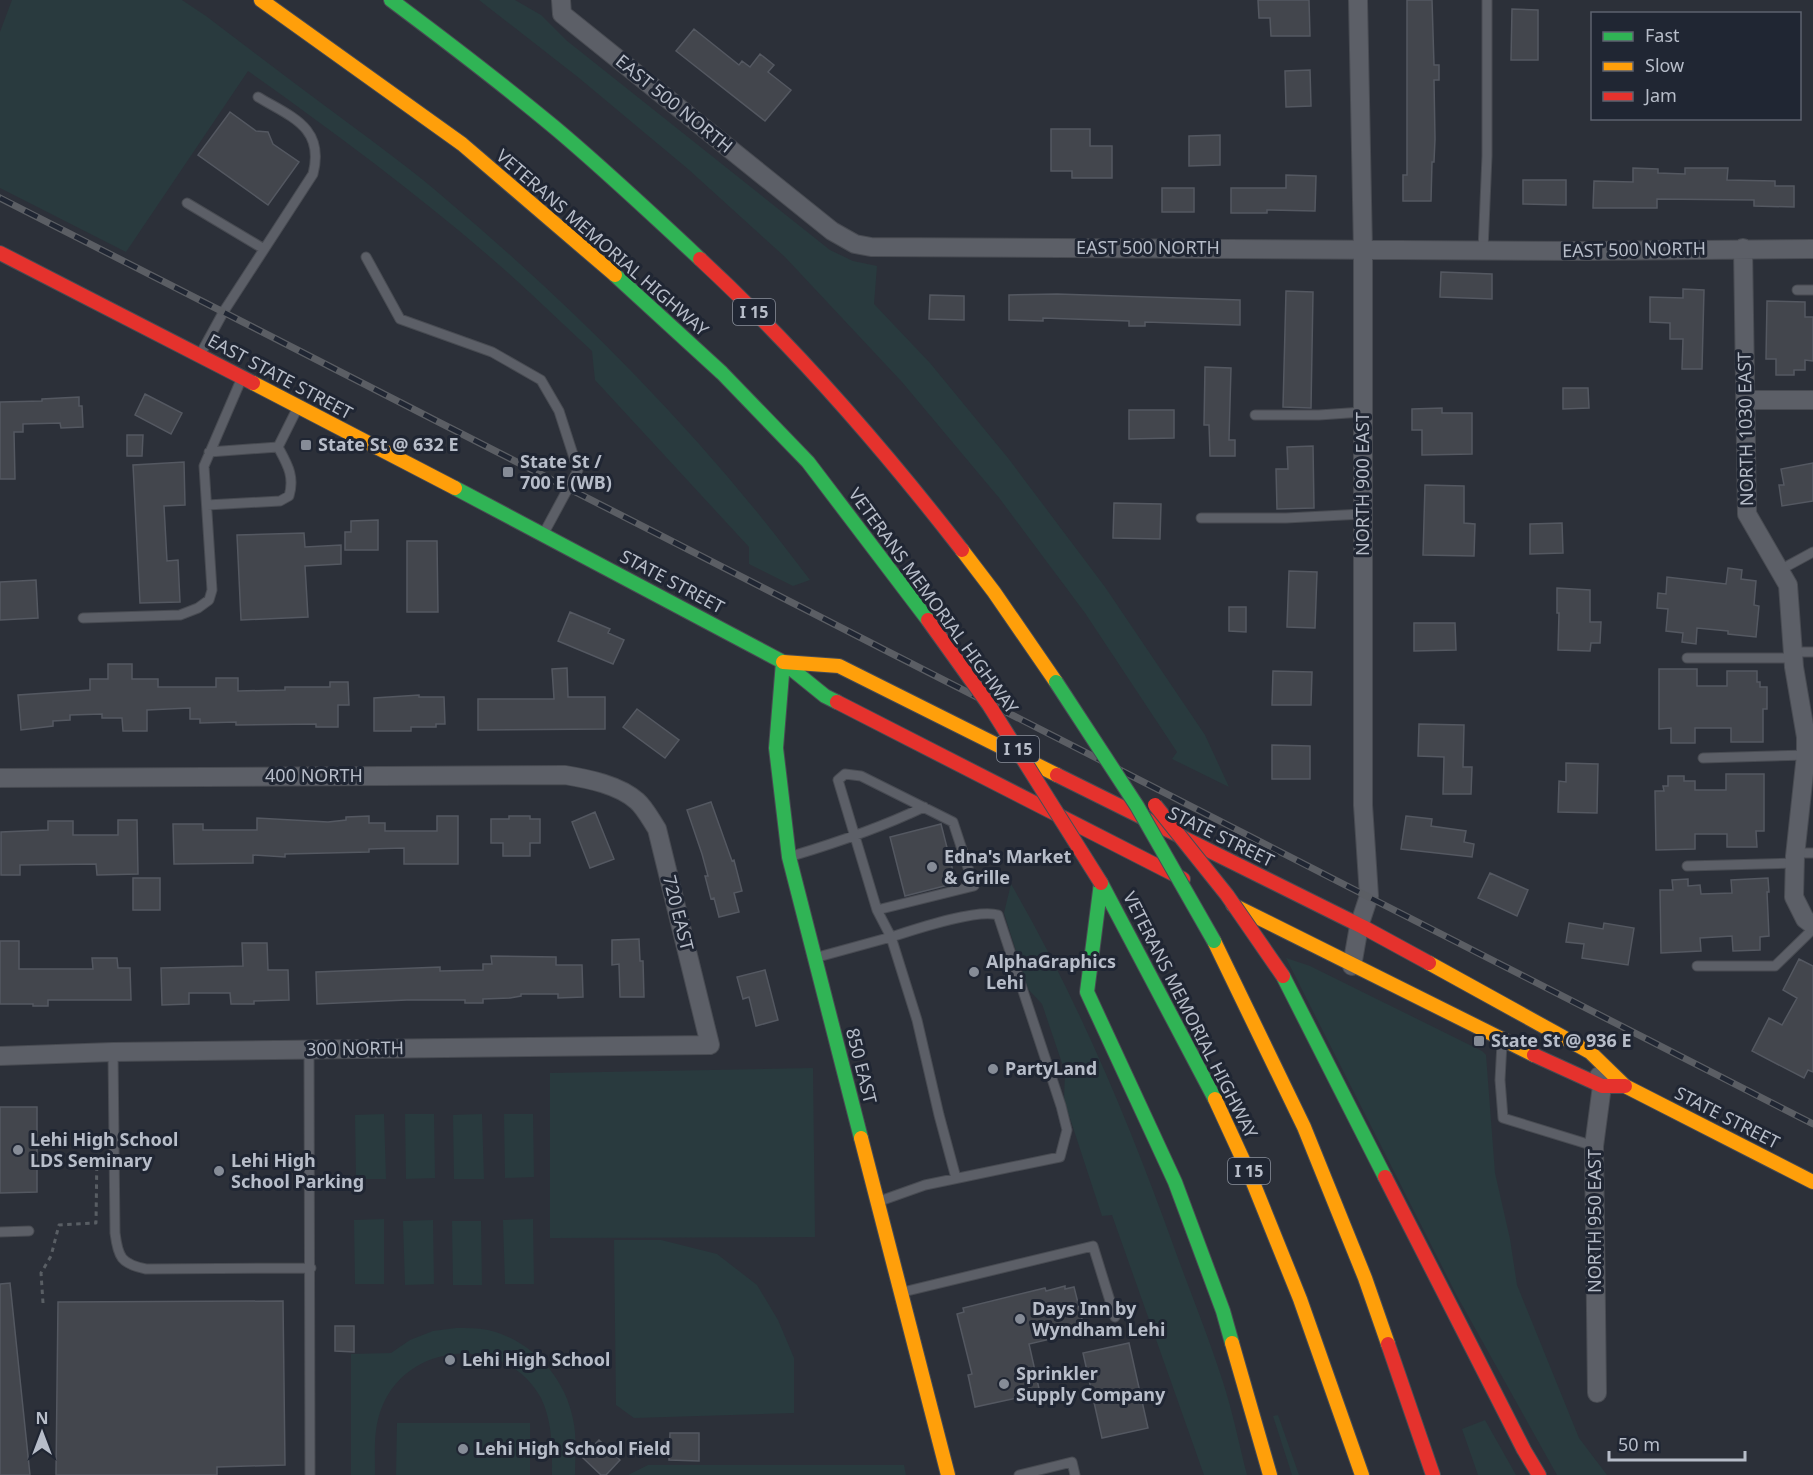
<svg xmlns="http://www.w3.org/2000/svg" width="1813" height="1475" font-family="'Noto Sans',sans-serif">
  <rect width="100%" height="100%" fill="#2c3039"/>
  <path fill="#293a3e" d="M12,0H182L206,16C252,51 298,86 344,120C379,146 415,172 448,201C582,314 705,439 810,580L793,586L749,564V547L595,380L592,351C560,322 530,292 498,264C419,195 334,132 248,71L126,252L0,188V32Z
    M479,0H515L541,15L566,40L830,250L853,261L877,266L874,304L930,363L1008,458L1105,587L1205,735L1229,787L1172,759L1177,752L1085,613L1000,499L902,382L785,257L688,169L579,78Z
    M1011,884C1078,1000 1130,1124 1175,1250C1191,1294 1209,1338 1223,1382C1233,1413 1239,1444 1247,1475H1204L1112,1215L1102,1216L1064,1100L1065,1072L1042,1004L1028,989L1004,913Z
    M1286,958L1310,966L1482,1051L1486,1055L1495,1173L1510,1239L1517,1285L1579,1438L1607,1475H1557L1457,1296Z
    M813,1068L815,1237L550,1238V1073Z
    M384,1114L386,1179H356L355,1115Z
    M405,1114H434L435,1178L406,1179Z
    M482,1114L484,1179H454L453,1115Z
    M504,1114H533L534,1177L505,1178Z
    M384,1219V1284H355L354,1220Z
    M533,1219L534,1284H505L503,1220Z
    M433,1220L434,1284L405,1285L403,1221Z
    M452,1221H481L482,1285H453Z
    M614,1240H661L717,1254L757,1285L778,1320L794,1358V1413L634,1418L616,1405Z
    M456,1328C466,1328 478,1328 488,1330C531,1340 565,1377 573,1419C577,1437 575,1457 575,1475H552C552,1449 553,1423 541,1398C507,1335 409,1340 382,1407C373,1428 375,1452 375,1475H351V1354L391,1353L410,1340L433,1331Z
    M1278,1415L1299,1475H1292L1273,1416Z
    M1485,1420L1516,1475H1478L1462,1429Z
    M397,1423H530V1475H396Z
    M648,1465H904L906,1475H628Z"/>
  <path fill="#43464d" stroke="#545861" stroke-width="1.5" d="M1258,0H1309L1310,36H1271L1270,18H1259Z
    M1407,0H1432L1434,65H1439V80H1434L1435,139L1434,162H1432L1431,201H1403V175H1407Z
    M1512,9L1538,10V60H1511Z
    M694,29L739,65L742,61L750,67L760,54L774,65L768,72L791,90L765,121L676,51Z
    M1310,70L1311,106L1286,107L1285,71Z
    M230,112L256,131L268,132L273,144L299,162L268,205L198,155Z
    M1051,129H1090V146H1112V178H1072V171H1051Z
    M1220,135V165L1189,166V136Z
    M1633,168L1658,169V173L1685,174V168H1728L1727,180L1775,181V186H1794V207L1754,206V200L1657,199V208H1593L1594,181L1633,182Z
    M1286,175L1316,176L1315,211L1267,210V213H1231V188H1286Z
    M1523,180H1566V205L1523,204Z
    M1162,188H1194V212H1162Z
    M1441,272L1492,274V299L1440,297Z
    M1683,289L1704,290L1702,369H1682L1683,339H1670V323L1650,322V297L1683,298Z
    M1286,291L1313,292L1311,408L1283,407Z
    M1057,294L1240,300V325L1145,322V326H1129V321L1043,318V321L1009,320V295Z
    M930,295L964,296V320L929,319Z
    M1767,301L1805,302V317H1813V361L1805,360V370H1794V375H1776V359H1766Z
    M1205,367L1231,368L1229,440H1235V456H1210L1209,425H1204Z
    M1563,388H1588L1589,408L1563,409Z
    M145,394L182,413L171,434L135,415Z
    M79,397V406H82L83,427L61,428L60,423L23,424V432H14L15,479H0V402L42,401V399Z
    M1442,408V413H1472V454L1422,455V430H1412V409Z
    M1129,410H1174V438L1129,439Z
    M127,435H143L142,456H127Z
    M1313,446L1314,508L1277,509L1276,469H1288L1287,447Z
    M184,462L185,505L164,506L167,561L178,560L180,602L140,603L133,465Z
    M1813,463V501L1782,506L1779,485H1784L1781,469Z
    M1425,485L1464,486V523L1475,524L1474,556L1423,555Z
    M1114,503L1161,504L1160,539L1113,538Z
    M378,520V550H345V532H351V521Z
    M1562,523L1563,553L1530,554V524Z
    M304,533L305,547L341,545V564L305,566L308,617L241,620L237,535Z
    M407,541H437L438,612H407Z
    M1728,568L1742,570L1741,579L1756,581L1754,605L1759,606L1756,637L1728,634V631L1697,628L1696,644L1682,642L1683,633L1666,631L1668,609L1657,608L1658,593L1666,594L1667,577L1726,584Z
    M1289,571L1317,572L1315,628L1287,627Z
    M36,580L38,618L0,620V582Z
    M1557,588L1590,590V622H1601L1600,643H1591L1590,651L1558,650L1559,613H1557Z
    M1229,607H1246V632L1229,631Z
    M570,612L610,629L608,633L624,640L613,664L558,641Z
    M1414,623H1455L1456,650L1414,651Z
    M108,664H132V679H158V687H216V678H238V691L285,690V687H330V682H348L349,705H338V727H316V724L236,725V722L200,723V719H190V708L147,710V731H123L122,718H102V714L70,715V720L53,721V726L21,730L18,695L90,690V679H108Z
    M567,668L568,697H605V729L478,730V699H554L552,669Z
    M1659,669H1697V686H1727V671H1757V682H1760V687H1767V709H1763V742H1731V728H1695V743H1671V728L1659,729Z
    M1273,671L1312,672L1311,705H1272Z
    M419,695V697H444L445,724H436V727H411V731H374V698Z
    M637,709L679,740L665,758L623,727Z
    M1419,724L1464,725L1463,767H1472L1471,794H1443L1444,757L1418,756Z
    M1272,745L1310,746V779H1272Z
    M1566,763L1598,764L1597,813L1558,812L1559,781L1566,782Z
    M1726,774H1764V831H1756L1757,847H1727V834H1695V849L1656,850L1655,791H1664L1663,786H1668V776H1684V781H1695V790H1726Z
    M711,802L732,861L734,860L742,891L734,893L739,912L719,917L714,898L711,899L705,876H708L702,854L687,810Z
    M595,812L614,859L590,868L572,822Z
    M369,816V823H385V831H437V816H458V864H404V848L369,849V852L285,854V857L253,855V863L174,864L173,824H203V830H257V818L328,822L346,820V817Z
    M509,816H530V819H540V843H530V856H503V843H491V819H509Z
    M1406,816L1432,819L1431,826L1466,831L1464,842L1474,844L1472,857L1401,849Z
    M118,820H137L138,874L97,875L96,864L20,865V875H1V832L48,830V821H73V835H118Z
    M941,824L956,883L905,896L890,837Z
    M1490,873L1528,890L1517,916L1478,898Z
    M133,878H160V910H133Z
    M1768,878L1769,892H1767L1769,936L1760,937V950L1733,951L1732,936L1700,938L1701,951L1661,953L1660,890H1673L1672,880L1688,879V886L1700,885L1701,894L1732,893L1731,880Z
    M1569,923L1603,929L1604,923L1634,928L1628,965L1582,958L1584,944L1566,942Z
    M639,939L640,961H643L644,997H620L619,964L612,965V940Z
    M0,941H19V969H93L92,958H117L118,968H130L131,1000H48V1006H33V1004H0Z
    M242,943H267L268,970H288L289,1000L254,1001V1004H231L230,993H189V1004L162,1005L161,968L243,966Z
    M491,956L556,957V965H582L583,997L558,998V994H521V996L510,998L483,999V1003H465V1000H407L317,1004L316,972L440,967V971L483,970V964H492Z
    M1799,959L1813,966V1072L1808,1070L1804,1078L1752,1051L1769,1018L1782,1025L1797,998L1783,990Z
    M765,970L778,1020L756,1026L749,997L743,999L737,977Z
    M0,1107H37V1192L0,1193Z
    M10,1283L30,1475H0V1284Z
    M1065,1286V1289L1074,1287L1083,1323L1074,1325L1076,1333L1029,1344L1040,1393L975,1407L968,1375L972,1374L957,1314L964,1312L963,1308L1045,1288L1046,1291Z
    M283,1301L285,1465L217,1467V1475H56L58,1302Z
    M335,1326H354V1352L335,1351Z
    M1129,1343L1148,1428L1102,1438L1083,1353Z
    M670,1433H699V1461L669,1460Z
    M599,1440L620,1460L606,1475H601L582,1457Z"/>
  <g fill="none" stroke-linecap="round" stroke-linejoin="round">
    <g stroke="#484b52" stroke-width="11">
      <path id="lane" d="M187,203L264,249
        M1483,250L1487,156V0
        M366,257L400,319L492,352L541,380L559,411L578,470L545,531
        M1797,290H1813
        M201,353L224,311L313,174C325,127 291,117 258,97
        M1255,415H1319L1363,412
        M209,452L278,447L297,409
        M207,505L280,501L289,496C295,476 287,464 278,447
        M1201,518H1286L1363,514
        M1780,570L1813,552
        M83,618L180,615L198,608L209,600L212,590L204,466L241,380
        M1793,652H1813
        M1687,658H1793
        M1703,758L1808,755
        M1795,853H1813
        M792,856C839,842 880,828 924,807
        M1687,866L1795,863
        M877,910L974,886L953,822L861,776L845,774L838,780L877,910L891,937C913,930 977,908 998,915L1061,1106L1067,1130L1060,1157L925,1185L880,1201
        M818,957L891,937L917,1020L939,1115L956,1178
        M1697,966H1775L1813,929
        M1502,1043L1500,1080L1503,1118L1594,1146
        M309,1050L310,1475
        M113,1052L115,1233C118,1257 121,1264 146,1269L311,1268
        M0,1232L29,1231
        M903,1292L1093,1246L1115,1317
        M1019,1475L1072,1462L1075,1475"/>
    </g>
    <g stroke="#484b52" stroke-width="20">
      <path id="street" d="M561,0L562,14L832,231L855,244L871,247L1587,251L1813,249
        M1743,248L1747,514L1788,585L1794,667L1806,737V755L1795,856L1794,897L1805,919L1813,925
        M1746,400H1813
        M0,778L565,775C589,779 619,785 637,801C645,808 651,820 657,829L710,1045L113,1052L0,1056
        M1352,966L1359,926L1369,896L1363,805V250L1358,0
        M1597,1393L1594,1146L1602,1086L1599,1076"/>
    </g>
    <g stroke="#484b52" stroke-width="16">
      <path id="fast" d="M391,0C446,41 501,83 554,127C604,169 652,214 700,259
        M615,275L722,373L808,462L928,620
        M455,488L783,662L825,696L837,702
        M783,662L776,748L789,857L861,1138
        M1101,883L1215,1099
        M1101,883L1087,992L1175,1182L1223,1311L1232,1343
        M1283,976L1385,1177"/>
    </g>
    <g stroke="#484b52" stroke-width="16">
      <path id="slow" d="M261,0L462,144L615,275
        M253,383L455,488
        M962,550L994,592L1056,682
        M783,662L839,666L1057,775
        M1233,905L1534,1055
        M1214,941L1304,1127L1365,1278L1388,1344
        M1429,963L1590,1052L1625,1086L1813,1182
        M1215,1099L1250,1175L1300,1299L1362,1475
        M861,1138L948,1475
        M1232,1343L1270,1475"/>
    </g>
    <g stroke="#484b52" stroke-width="16">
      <path id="jam" d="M0,253L253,383
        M700,259C796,348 882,447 962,550
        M837,702L1183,879
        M1057,775L1363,927L1429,963
        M1534,1055L1602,1086H1625
        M1385,1177L1524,1450L1539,1475
        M1388,1344L1433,1475"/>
    </g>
    <path stroke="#595e64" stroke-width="3" stroke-dasharray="4.5 4.5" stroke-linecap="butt" d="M43,1303L41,1273L51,1256L59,1225L96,1223L97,1149"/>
    <use href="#lane" stroke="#5c5f67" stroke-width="9"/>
    <use href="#street" stroke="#5c5f67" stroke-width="18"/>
    <use href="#fast" stroke="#30b455" stroke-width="14"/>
    <use href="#slow" stroke="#ff9f0a" stroke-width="14"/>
    <use href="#jam" stroke="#e5322d" stroke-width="14"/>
    <g stroke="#5b5e64" stroke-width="7">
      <path id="rail" d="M0,198L1813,1124"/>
    </g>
    <use href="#rail" stroke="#202633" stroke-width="4.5" stroke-dasharray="14" stroke-linecap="butt"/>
    <g stroke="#494d55" stroke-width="16" stroke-linecap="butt">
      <path id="fast-bridge" d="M1056,682L1137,806L1214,941"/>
    </g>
    <g stroke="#494d55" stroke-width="16" stroke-linecap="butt">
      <path id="jam-bridge" d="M928,620L989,705L1101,883
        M1155,805L1227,895L1283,976"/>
    </g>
    <use href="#fast-bridge" stroke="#30b455" stroke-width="14"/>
    <use href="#jam-bridge" stroke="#e5322d" stroke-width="14"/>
  </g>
  <g fill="#868c97" stroke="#202633" stroke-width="2">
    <rect x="300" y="439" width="12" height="12" rx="3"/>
    <rect x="502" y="466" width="12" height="12" rx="3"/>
    <circle cx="932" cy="867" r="6"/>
    <circle cx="974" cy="972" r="6"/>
    <rect x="1473" y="1035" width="12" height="12" rx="3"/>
    <circle cx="993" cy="1069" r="6"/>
    <circle cx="18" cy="1150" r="6"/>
    <circle cx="219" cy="1171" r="6"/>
    <circle cx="1020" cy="1319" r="6"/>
    <circle cx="450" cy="1360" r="6"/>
    <circle cx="1004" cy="1384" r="6"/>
    <circle cx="463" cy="1449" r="6"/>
  </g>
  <g text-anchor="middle" stroke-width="6" stroke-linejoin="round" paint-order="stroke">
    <g fill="#202633" stroke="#8a909c" stroke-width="1.5">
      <rect x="733" y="299" width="42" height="26" rx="4.5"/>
      <rect x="997" y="736" width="42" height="26" rx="4.5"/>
      <rect x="1228" y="1158" width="42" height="26" rx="4.5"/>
    </g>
    <g font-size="16" font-weight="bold" fill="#b7bdc9">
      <text x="754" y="318">I 15</text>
      <text x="1018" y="755">I 15</text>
      <text x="1249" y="1177">I 15</text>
    </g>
    <g font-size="18" fill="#b7bdc9" stroke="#202633">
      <text transform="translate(674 104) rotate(39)" y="6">EAST 500 NORTH</text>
      <text transform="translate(602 243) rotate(41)" y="6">VETERANS MEMORIAL HIGHWAY</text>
      <text x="1148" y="254">EAST 500 NORTH</text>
      <text transform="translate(1634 250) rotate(-1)" y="6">EAST 500 NORTH</text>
      <text transform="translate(280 377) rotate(28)" y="6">EAST STATE STREET</text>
      <text transform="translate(1746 429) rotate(-91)" y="6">NORTH 1030 EAST</text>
      <text transform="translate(1363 484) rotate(-90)" y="6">NORTH 900 EAST</text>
      <text transform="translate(672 582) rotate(28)" y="6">STATE STREET</text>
      <text transform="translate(933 601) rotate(54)" y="6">VETERANS MEMORIAL HIGHWAY</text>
      <text x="314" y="782">400 NORTH</text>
      <text transform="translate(1221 837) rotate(26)" y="6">STATE STREET</text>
      <text transform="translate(678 913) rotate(76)" y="6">720 EAST</text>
      <text transform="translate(1190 1015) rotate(63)" y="6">VETERANS MEMORIAL HIGHWAY</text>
      <text transform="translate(355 1049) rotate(-1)" y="6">300 NORTH</text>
      <text transform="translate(861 1066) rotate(76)" y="6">850 EAST</text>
      <text transform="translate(1727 1118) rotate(27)" y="6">STATE STREET</text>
      <text transform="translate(1595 1221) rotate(-90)" y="6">NORTH 950 EAST</text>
    </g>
    <g font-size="18" font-weight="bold" fill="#b7bdc9" stroke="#202633" text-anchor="start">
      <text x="318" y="451">State St @ 632 E</text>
      <text x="520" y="468">State St /<tspan x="520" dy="21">700 E (WB)</tspan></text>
      <text x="944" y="863">Edna's Market<tspan x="944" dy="21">&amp; Grille</tspan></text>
      <text x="986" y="968">AlphaGraphics<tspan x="986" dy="21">Lehi</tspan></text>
      <text x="1491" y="1047">State St @ 936 E</text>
      <text x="1005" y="1075">PartyLand</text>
      <text x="30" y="1146">Lehi High School<tspan x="30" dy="21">LDS Seminary</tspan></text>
      <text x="231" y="1167">Lehi High<tspan x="231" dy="21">School Parking</tspan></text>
      <text x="1032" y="1315">Days Inn by<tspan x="1032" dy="21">Wyndham Lehi</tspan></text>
      <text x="462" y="1366">Lehi High School</text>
      <text x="1016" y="1380">Sprinkler<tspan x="1016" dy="21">Supply Company</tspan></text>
      <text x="475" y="1455">Lehi High School Field</text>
    </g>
  </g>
  <rect x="1591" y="12" width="210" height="108" fill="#202633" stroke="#5c626f" stroke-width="1.5"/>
  <rect x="1603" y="32" width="30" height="9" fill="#30b455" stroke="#5c626f" stroke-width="1.5"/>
  <text x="1645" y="42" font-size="18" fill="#b7bdc9">Fast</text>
  <rect x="1603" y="62" width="30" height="9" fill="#ff9f0a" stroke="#5c626f" stroke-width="1.5"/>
  <text x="1645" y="72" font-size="18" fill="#b7bdc9">Slow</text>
  <rect x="1603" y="92" width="30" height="9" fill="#e5322d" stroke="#5c626f" stroke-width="1.5"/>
  <text x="1645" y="102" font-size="18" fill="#b7bdc9">Jam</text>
  <g transform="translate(42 1433)" stroke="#202633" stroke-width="4.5" paint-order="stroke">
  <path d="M0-4.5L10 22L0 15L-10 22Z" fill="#b7bdc9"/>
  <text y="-9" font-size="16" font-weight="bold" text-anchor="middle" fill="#b7bdc9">N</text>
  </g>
  <path d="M1609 1451v9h136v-9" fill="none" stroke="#b7bdc9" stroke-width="3"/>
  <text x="1618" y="1451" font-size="18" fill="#b7bdc9" stroke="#202633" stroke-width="4.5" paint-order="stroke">50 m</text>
</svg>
